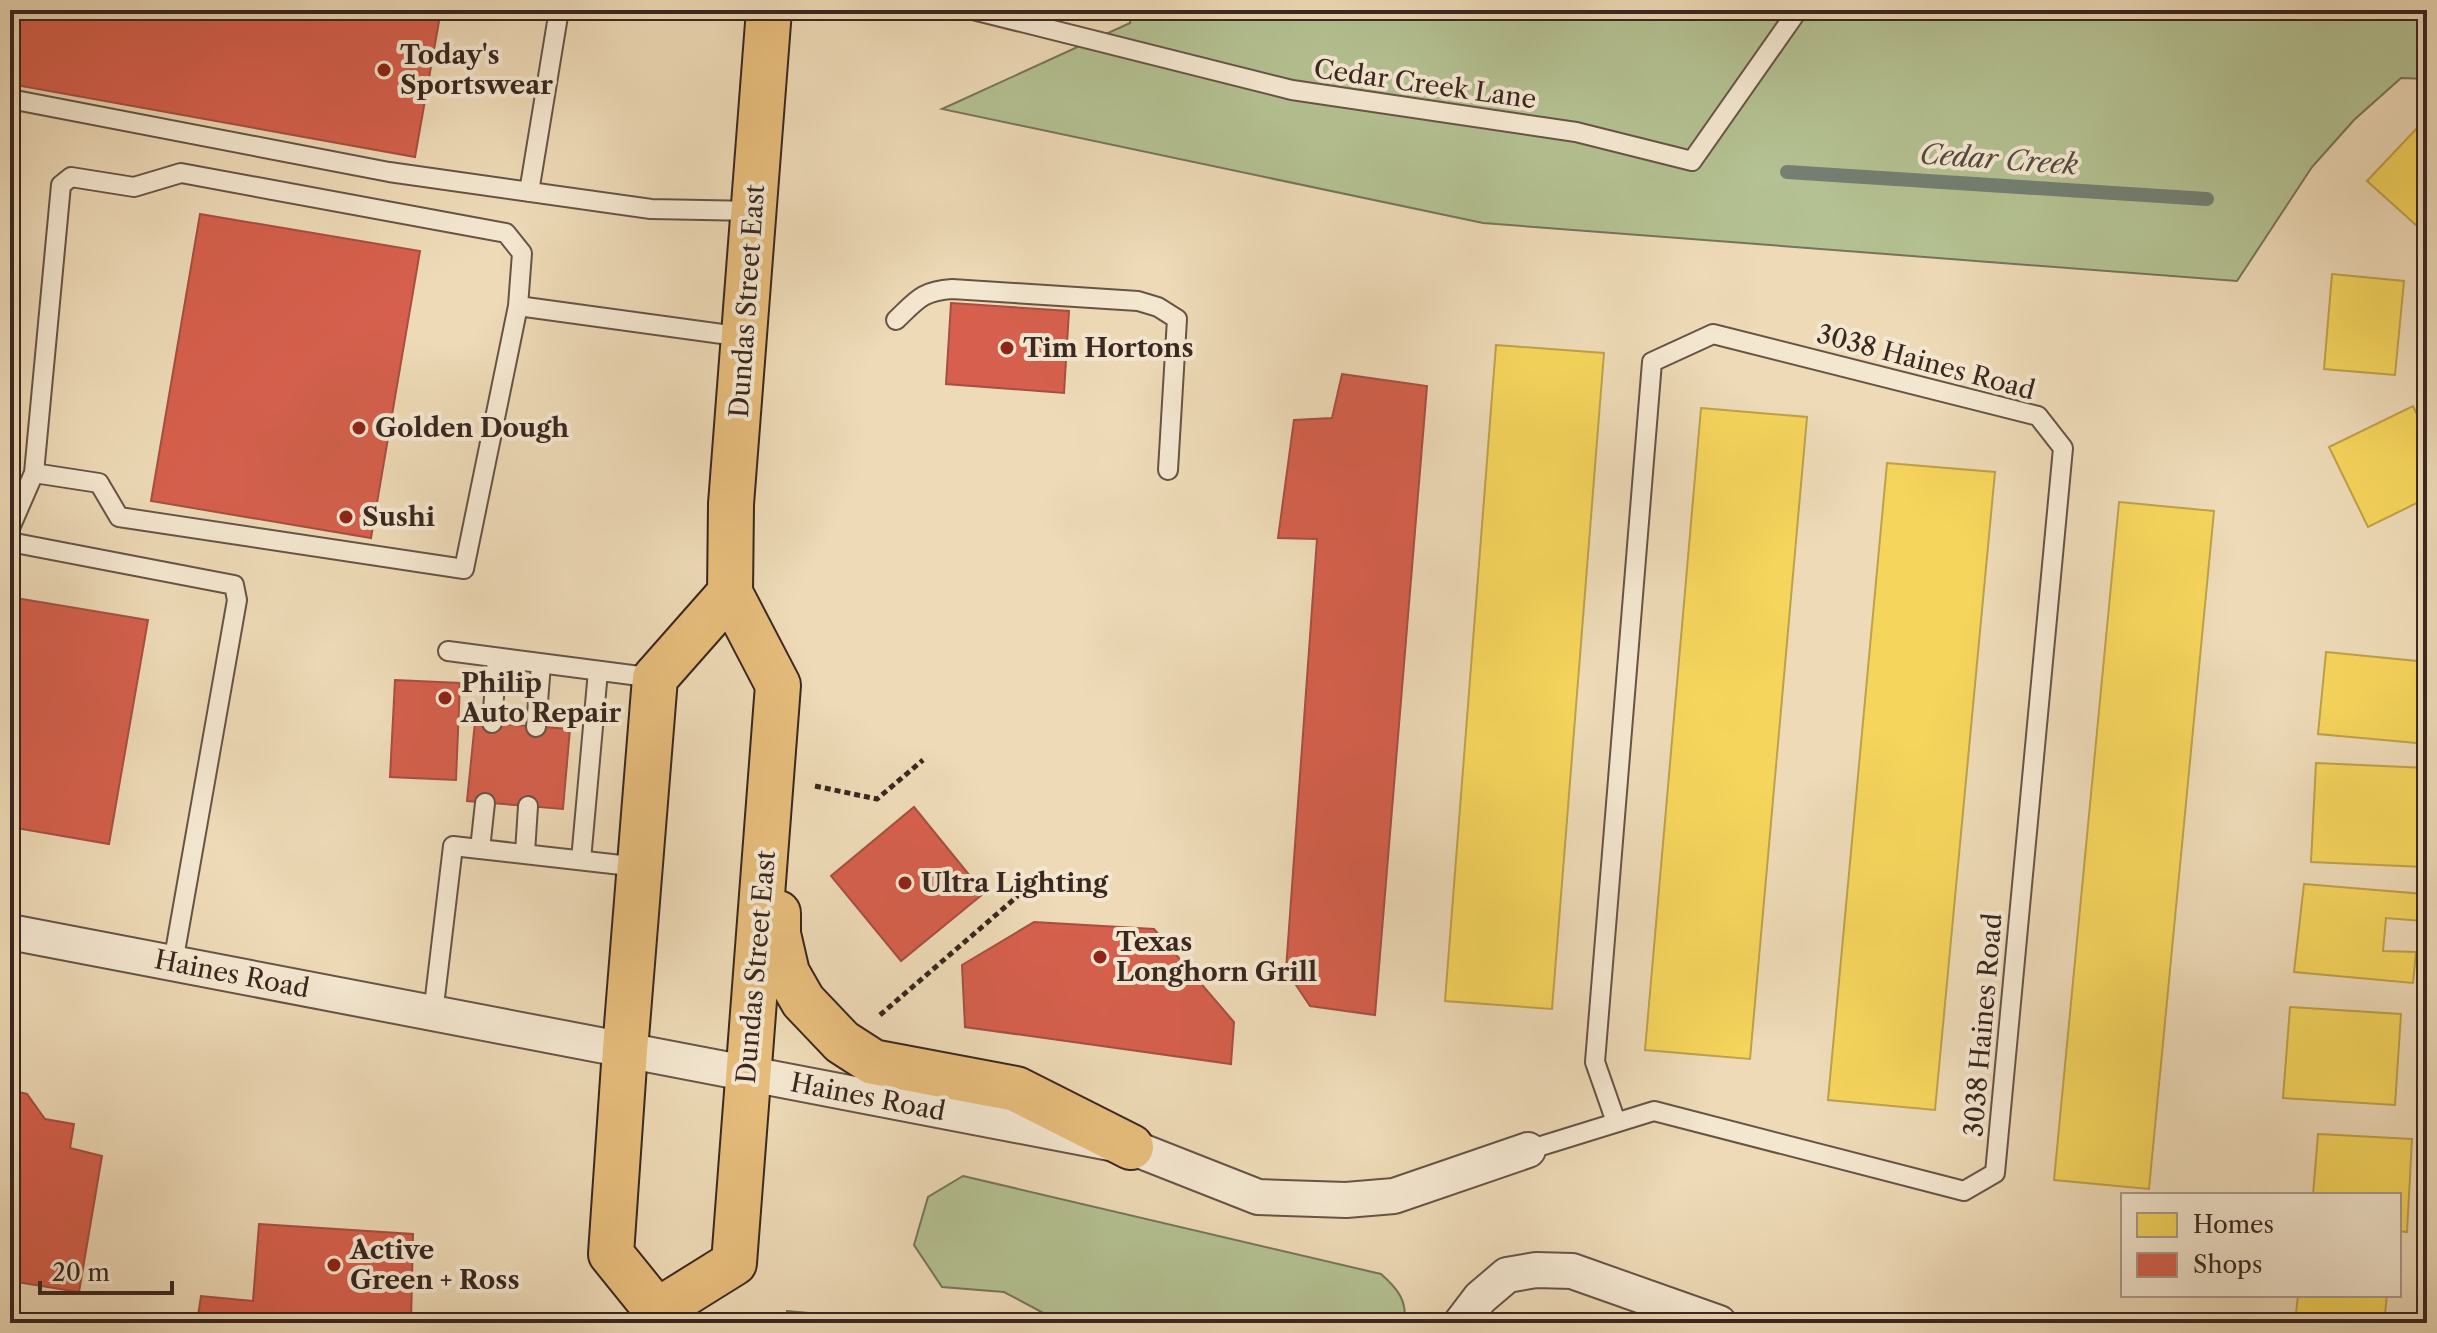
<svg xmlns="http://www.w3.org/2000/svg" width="2437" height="1333" font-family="'Libre Caslon Text',serif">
  <rect width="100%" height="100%" fill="#eedab7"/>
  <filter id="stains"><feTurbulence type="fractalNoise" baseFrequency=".0025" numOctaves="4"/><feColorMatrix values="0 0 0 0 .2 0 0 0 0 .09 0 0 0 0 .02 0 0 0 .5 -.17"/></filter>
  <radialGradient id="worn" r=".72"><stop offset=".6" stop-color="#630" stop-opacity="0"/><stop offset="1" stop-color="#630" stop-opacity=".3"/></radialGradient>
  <path fill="#b4c192" stroke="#777459" stroke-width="2" d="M1131,10H2427V79L2401,78L2354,120L2312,167L2237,281L1483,223L942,109L1130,23Z
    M963,1176L1381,1274C1397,1288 1408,1301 1404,1323H970L984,1315L1049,1316L1004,1292L942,1287L914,1245L928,1197Z
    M787,1311L884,1320L885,1323H788Z"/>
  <path fill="#f6d55c" stroke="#bea14a" stroke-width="2" d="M2419,126L2427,133V235L2367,181Z
    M2332,274L2404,281L2395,375L2324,369Z
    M1496,345L1604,353L1552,1009L1445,1001Z
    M2413,406L2427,435V498L2368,527L2329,447Z
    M1701,408L1807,417L1750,1059L1645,1050Z
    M1887,463L1995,472L1935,1110L1828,1100Z
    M2119,502L2214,511L2149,1189L2054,1180Z
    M2326,652L2427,662V744L2318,734Z
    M2316,763L2427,768L2424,867L2311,862Z
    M2304,884L2424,894L2422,921L2386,918L2383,951L2416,952L2413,983L2294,972Z
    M2290,1007L2401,1014L2395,1105L2283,1098Z
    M2318,1134L2412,1139L2407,1232L2399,1231V1195H2313Z
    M2298,1295H2387L2384,1323H2295Z"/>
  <path fill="#d6604d" stroke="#a74f40" stroke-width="2" d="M10,10H441L415,157L10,84Z
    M200,214L420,251L371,538L151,501Z
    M951,303L1069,311L1064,393L946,384Z
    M1342,374L1427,386L1375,1015L1310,1006L1286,970L1317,539L1278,538L1294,420L1332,418Z
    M10,597L148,620L109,844L10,827Z
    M395,680L460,683L456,780L390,777Z
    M475,722L570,729L563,809L467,801Z
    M914,807L984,893L901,961L831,876Z
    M1034,922L1154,929L1234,1022L1231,1064L965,1027L962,965Z
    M10,1090L27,1094L45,1119L74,1124L70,1148L102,1156L79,1292L10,1281Z
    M259,1224L413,1234L411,1323H197L201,1296L253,1301Z"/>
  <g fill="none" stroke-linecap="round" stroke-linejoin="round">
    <path stroke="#748073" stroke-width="14" d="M1787,172L2207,199"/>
    <g stroke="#675446" stroke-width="22">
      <path id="service" d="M973,10L1292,90L1576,132L1692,161L1798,10
        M10,99L389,172L651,209L754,211
        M529,192L559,10
        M518,306L522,253L506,233L181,173L134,187L71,177L61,185L34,473L99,483L119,517L464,569L518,306L744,337
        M896,320C917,300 922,291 952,289L1138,301L1158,307L1177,319L1168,470
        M10,528L34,473
        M10,542L234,585L237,600L173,963
        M448,651L655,678
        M492,723L497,658
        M536,727L541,664
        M480,849L485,803
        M525,853L528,806
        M581,860L598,671
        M433,1014L453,846L639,867
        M1528,1150L1654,1111L1964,1191L1995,1173L2063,448L2038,416L1713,334L1652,362L1595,1062L1616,1122"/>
    </g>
    <g stroke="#675446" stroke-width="38">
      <path id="minor" d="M10,932L1131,1147L1258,1197L1346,1200L1394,1196L1528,1150
        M1461,1323L1480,1298L1507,1275L1536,1270L1572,1271L1719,1323"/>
    </g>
    <g stroke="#3a2720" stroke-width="48">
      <path id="primary" d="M778,913V934L787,973L803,1001L842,1042L873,1062L1016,1089L1131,1147
        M657,1311L734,1263L778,685L730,593L731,504L769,10
        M657,1323V1311L611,1254L625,1050L655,678L730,593"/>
    </g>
    <path stroke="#3a2720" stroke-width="5" stroke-dasharray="6 4" stroke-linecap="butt" d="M815,786L877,799L923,760
      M880,1015L1034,882"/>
    <use href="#service" stroke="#f4e7d0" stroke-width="18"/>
    <use href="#minor" stroke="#f4e7d0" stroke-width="34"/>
    <use href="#primary" stroke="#e7bd7c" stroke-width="44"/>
  </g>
  <g fill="#8f2418" stroke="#f4e7d0" stroke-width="3">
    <circle cx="384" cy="70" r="8"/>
    <circle cx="1007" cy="348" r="8"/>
    <circle cx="359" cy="428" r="8"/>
    <circle cx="346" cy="517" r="8"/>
    <circle cx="445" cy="698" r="8"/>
    <circle cx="905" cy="883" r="8"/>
    <circle cx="1100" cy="957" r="8"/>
    <circle cx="334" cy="1265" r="8"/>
  </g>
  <g text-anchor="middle" stroke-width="8" stroke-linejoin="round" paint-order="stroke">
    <g font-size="26" font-weight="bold" fill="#3a2720" stroke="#f4e7d0" text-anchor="start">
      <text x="400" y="64">Today's<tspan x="400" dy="30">Sportswear</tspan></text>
      <text x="1023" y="357">Tim Hortons</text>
      <text x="375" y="437">Golden Dough</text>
      <text x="362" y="526">Sushi</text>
      <text x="461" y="692">Philip<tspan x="461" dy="30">Auto Repair</tspan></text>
      <text x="921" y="892">Ultra Lighting</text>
      <text x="1116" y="951">Texas<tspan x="1116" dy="30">Longhorn Grill</tspan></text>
      <text x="350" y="1259">Active<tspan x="350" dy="30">Green + Ross</tspan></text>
    </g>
    <g font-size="26" fill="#3a2720" stroke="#f4e7d0">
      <text transform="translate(1425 84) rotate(8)" y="9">Cedar Creek Lane</text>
      <text transform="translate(747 301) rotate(-86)" y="9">Dundas Street East</text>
      <text transform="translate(1926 362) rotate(15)" y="9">3038 Haines Road</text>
      <text transform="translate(756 967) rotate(-85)" y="9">Dundas Street East</text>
      <text transform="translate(232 974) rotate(11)" y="9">Haines Road</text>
      <text transform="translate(1983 1025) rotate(-85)" y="9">3038 Haines Road</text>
      <text transform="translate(868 1097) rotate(11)" y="9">Haines Road</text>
    </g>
    <g font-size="28" font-style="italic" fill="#524c42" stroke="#f4e7d0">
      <text transform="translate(1999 159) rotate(4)" y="10">Cedar Creek</text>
    </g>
  </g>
  <rect width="2437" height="1333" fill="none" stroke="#eedab7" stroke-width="40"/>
  <rect x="12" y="12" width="2413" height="1309" fill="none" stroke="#3a2720" stroke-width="4"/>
  <rect x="20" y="20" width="2397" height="1293" fill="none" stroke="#3a2720" stroke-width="2"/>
  <rect x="2121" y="1193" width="280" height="104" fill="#f4e7d0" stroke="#aa9a8a" stroke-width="2"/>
  <rect x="2137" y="1213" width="40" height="24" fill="#f6d55c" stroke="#aa9a8a" stroke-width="2"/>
  <text x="2193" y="1233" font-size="24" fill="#3a2720">Homes</text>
  <rect x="2137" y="1253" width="40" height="24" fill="#d6604d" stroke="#aa9a8a" stroke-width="2"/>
  <text x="2193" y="1273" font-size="24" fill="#3a2720">Shops</text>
  <path d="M40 1281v12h132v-12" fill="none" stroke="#3a2720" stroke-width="4"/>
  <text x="52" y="1281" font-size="24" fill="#3a2720" stroke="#f4e7d0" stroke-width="6" paint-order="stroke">20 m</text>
  <rect width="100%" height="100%" filter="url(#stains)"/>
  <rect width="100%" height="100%" fill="url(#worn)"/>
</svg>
